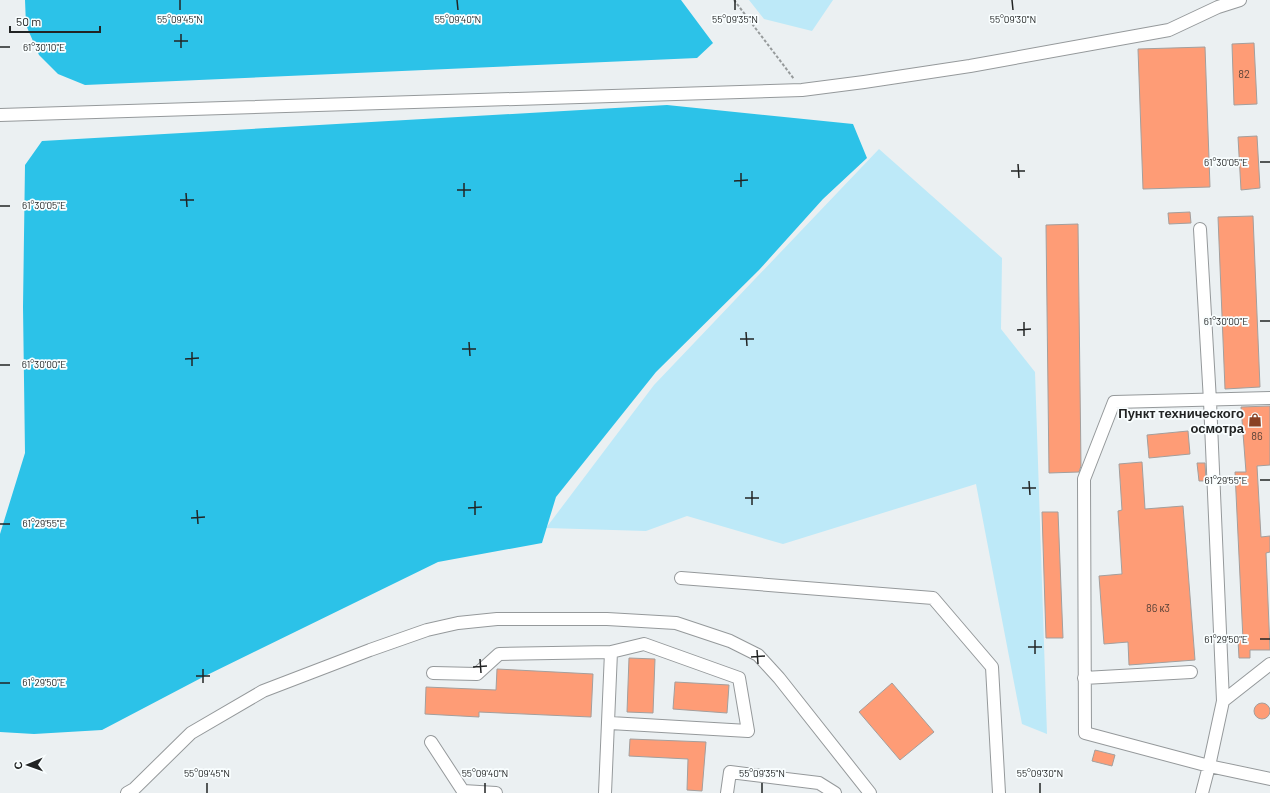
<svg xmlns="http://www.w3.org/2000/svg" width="1270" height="793" font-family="Barlow,sans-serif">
  <rect width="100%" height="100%" fill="#ebf0f2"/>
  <path fill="#bde9f8" d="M749,0H833L812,31L764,19Z
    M879,149L1002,258L1001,329L1035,372L1047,734L1022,724L976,484L783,544L687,516L646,531L546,528L654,385Z"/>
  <path fill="#2cc2e8" d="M25,0H681L713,43L697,58L85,85L58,74L39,55L26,25Z
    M667,105L853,124L867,158L823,199L759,270L656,372L556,497L542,543L438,562L203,677L102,730L34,734L0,732V534L25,453L23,307L25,165L42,141Z"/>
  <path fill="#fe9c76" stroke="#a39f9d" d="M1254,43L1257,104L1234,105L1232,44Z
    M1205,47L1210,187L1143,189L1138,49Z
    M1257,136L1260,188L1241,190L1238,137Z
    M1190,212L1191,223L1169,224L1168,213Z
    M1253,216L1260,387L1225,389L1218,217Z
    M1078,224L1081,466L1079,472L1049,473L1046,225Z
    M1270,406V465L1257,466L1261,537L1270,536V552L1266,553L1270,650H1250V658H1239L1238,640H1243L1235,472H1246L1241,407Z
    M1188,431L1190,454L1149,458L1147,435Z
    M1142,462L1145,509L1183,506L1195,660L1129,665L1128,642L1104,644L1099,576L1122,574L1118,511L1122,510L1119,464Z
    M1197,463H1205L1206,481H1199Z
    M1042,512H1058L1063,638H1046Z
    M629,658L655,659L653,713L627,712Z
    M497,669L593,674L591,717L479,712V717L425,714L426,687L496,690Z
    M675,682L729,685L727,713L673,709Z
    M892,683L934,732L900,760L859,712Z
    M1254 711a8 8 0 1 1 16 0a8 8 0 1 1-16 0Z
    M630,739L706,742L702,791L687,790L688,759L629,756Z
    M1095,750L1115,755L1112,766L1092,761Z"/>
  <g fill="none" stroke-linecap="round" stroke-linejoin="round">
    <g stroke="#95999b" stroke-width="14">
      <path id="minor" d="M0,115L802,90L864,82L970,66L1169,30L1218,7L1240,0
        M1200,229L1210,401L1223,701L1209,766L1202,793
        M1270,398L1114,402L1084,479L1085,733L1209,766L1270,779
        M681,578L933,598L992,667L999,793
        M433,673L477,674L499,654L611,652L644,644L739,678L748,731L610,723
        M1084,678L1191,672
        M1223,701L1270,664
        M431,742L463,791L496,793
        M127,793L134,789L191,733L263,691L370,650L427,630L458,623L497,619H607L676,623L730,641L758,655L779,678L870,793
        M605,793L611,652
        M727,793L730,772L819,783L835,793"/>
    </g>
    <path stroke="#969a9b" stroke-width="2" stroke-dasharray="3 2" stroke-linecap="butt" d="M734,0L794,79"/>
    <use href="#minor" stroke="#fff" stroke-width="12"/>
  </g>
  <path fill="none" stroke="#222424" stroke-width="1.5" d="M180,0V10M457,0L458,10M735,0V10M1012,0L1013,10M181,34V48M174,41H188M0,47H10M1260,162H1270M1018,164L1019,178M1011,171H1025M741,173V187M734,181L748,180M464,183V197M457,190H471M186,193L187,207M180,200H194M0,206H10M1260,321H1270M1024,322V336M1017,330L1031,329M746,332L747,346M740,339H754M469,342L470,356M462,349H476M192,352V366M185,359L199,358M0,365H10M1260,480H1270M1029,481L1030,495M1022,488H1036M752,491V505M745,498H759M475,501V515M468,508L482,507M197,510L198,524M191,518L205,517M0,524H10M1260,639H1270M1035,640V654M1028,647H1042M757,650L758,664M751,657L765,656M480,659L481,673M473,667L487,666M203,669V683M196,676H210M0,683H10M207,783V793M485,783V793M762,783V793M1040,783V793"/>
  <defs>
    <g id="shop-bare" transform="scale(1.08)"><path d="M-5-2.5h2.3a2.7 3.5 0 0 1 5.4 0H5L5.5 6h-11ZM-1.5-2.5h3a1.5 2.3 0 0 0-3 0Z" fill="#8a4124" stroke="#f9feff" stroke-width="2.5" paint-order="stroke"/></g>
  </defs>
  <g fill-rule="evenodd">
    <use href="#shop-bare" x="1255" y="420"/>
  </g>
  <g text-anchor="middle" stroke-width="3.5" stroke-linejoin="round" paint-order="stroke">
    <g font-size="11" fill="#594238">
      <text x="1244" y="78">82</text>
      <text x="1257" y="440">86</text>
      <text x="1158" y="612">86 к3</text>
    </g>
    <g font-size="13" font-weight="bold" fill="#222424" stroke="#f9feff" text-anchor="end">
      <text x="1244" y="418">Пункт технического<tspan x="1244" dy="15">осмотра</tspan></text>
    </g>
  </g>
  <g font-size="10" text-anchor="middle" fill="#222424" stroke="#f9feff" stroke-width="3.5" stroke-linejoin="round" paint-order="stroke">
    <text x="180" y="23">55°09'45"N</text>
    <text x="458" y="23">55°09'40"N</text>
    <text x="735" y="23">55°09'35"N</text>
    <text x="1013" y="23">55°09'30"N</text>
    <text x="44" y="51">61°30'10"E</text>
    <text x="1226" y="166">61°30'05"E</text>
    <text x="44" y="209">61°30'05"E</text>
    <text x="1226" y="325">61°30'00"E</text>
    <text x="44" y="368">61°30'00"E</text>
    <text x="1226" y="484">61°29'55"E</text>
    <text x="44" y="527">61°29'55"E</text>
    <text x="1226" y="643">61°29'50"E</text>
    <text x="44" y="686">61°29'50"E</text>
    <text x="207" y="777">55°09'45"N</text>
    <text x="485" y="777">55°09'40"N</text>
    <text x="762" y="777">55°09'35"N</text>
    <text x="1040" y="777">55°09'30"N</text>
  </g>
  <g transform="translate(28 765) rotate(268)" stroke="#f9feff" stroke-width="3" paint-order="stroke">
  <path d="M0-3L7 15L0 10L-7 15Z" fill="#222424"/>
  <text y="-6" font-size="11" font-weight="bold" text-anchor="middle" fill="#222424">С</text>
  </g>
  <path d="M10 26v6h90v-6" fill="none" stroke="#222424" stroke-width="2"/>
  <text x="16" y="26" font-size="12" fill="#222424" stroke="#f9feff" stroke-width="3" paint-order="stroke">50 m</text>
</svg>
